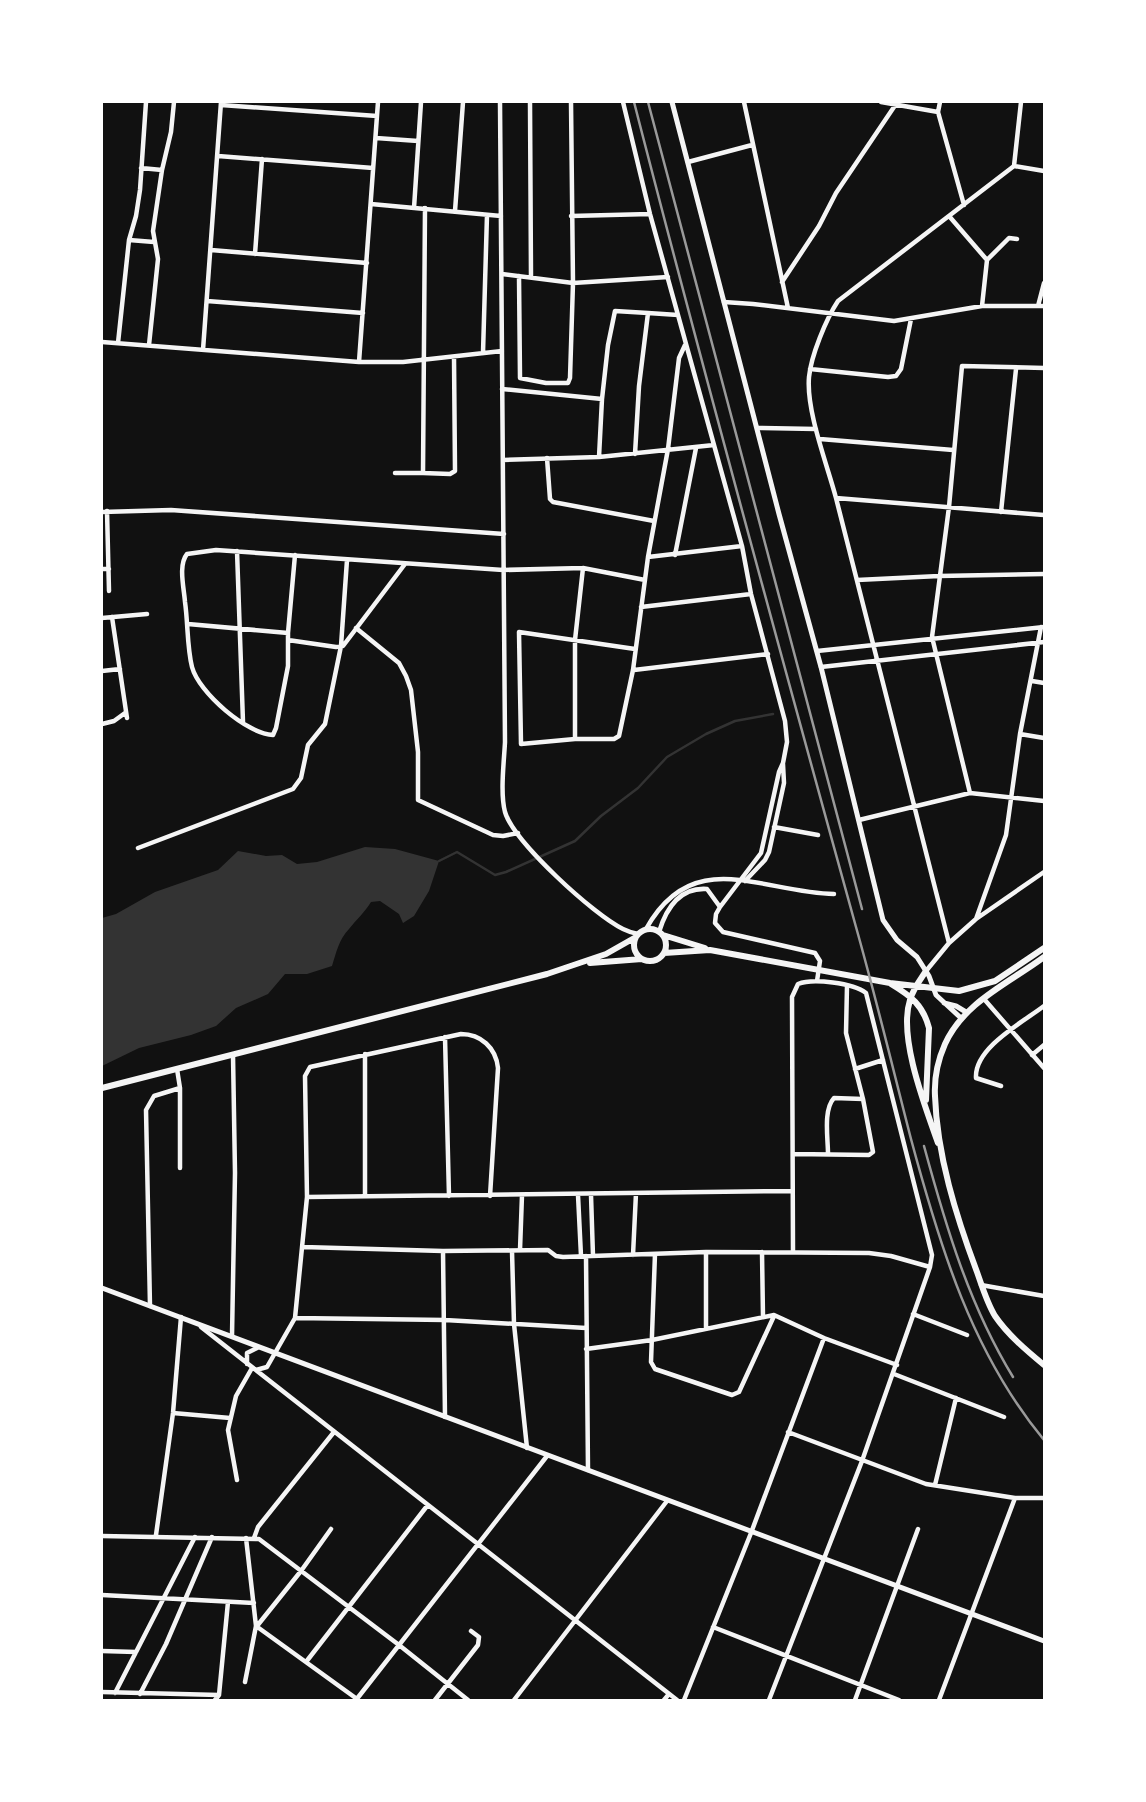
<svg xmlns="http://www.w3.org/2000/svg" width="1146" height="1802" font-family="Raleway,sans-serif">
  <rect width="100%" height="100%" fill="#111"/>
  <path fill="#333" d="M365,847L395,849L439,861L429,891L414,916L403,923L399,914L380,901L371,902C364,913 357,919 349,929C339,939 336,953 332,966L307,974H285L268,994L236,1008L216,1026L191,1035L139,1048L102,1066V918L116,914L155,892L218,870L238,851L266,856L282,855L297,864L317,862Z"/>
  <g fill="none" stroke-linecap="round" stroke-linejoin="round">
    <path stroke="#333" stroke-width="2.5" d="M439,861L457,852L495,875L506,872L575,841L601,816L638,788L667,757L706,734L735,721L773,714"/>
    <path stroke="#f5f5f5" stroke-width="4.5" d="M500,102L505,742C504,762 500,793 505,812C514,842 594,915 623,929C627,931 633,933 638,934
      M530,102L531,277
      M623,102L650,214L742,546L751,594L785,721L787,742L783,763L779,772L761,853L720,907L716,914L715,923L723,932L815,953L820,961L817,981
      M744,102L788,308
      M881,102L938,112
      M940,102L938,112L964,205
      M221,105L377,116
      M376,138L418,141
      M218,156L373,168
      M688,162L752,145
      M1014,166L1021,102
      M1014,166L1044,171
      M141,168L162,170
      M371,204L501,216
      M414,208L421,102
      M425,208L423,473L450,474L455,471L454,357
      M455,211L463,102
      M571,216L650,214
      M949,216L987,260L982,306
      M129,240L154,242
      M211,250L367,263
      M255,254L262,159
      M987,260L1009,238L1017,239
      M502,274L573,283L668,277
      M519,276L520,378L546,383H568L570,378L573,283L571,102
      M782,282L819,226L836,193L896,104
      M207,301L363,313
      M724,302L753,304L894,321L982,306H1044
      M1038,306L1044,283
      M648,313L678,315
      M102,342L359,362H403L502,351
      M118,343L129,240L136,216L140,190L146,102
      M149,345L158,259L153,231L162,170L171,132L174,102
      M203,350L221,102
      M483,353L487,215
      M359,362L378,102
      M810,369L888,377L896,376L901,369L911,319
      M502,389L602,399
      M758,428L816,429
      M820,439L953,450
      M599,457L602,399L608,345L615,311L648,313L639,386L635,454
      M547,458L550,499L553,502L654,521
      M503,460L599,457L714,445
      M395,473H423
      M836,498L1044,515
      M107,511L109,591
      M102,512L171,510L504,534
      M1001,512L1016,369
      M237,551L243,722
      M295,555L288,633V666L276,728L273,735C247,734 199,693 192,667C187,647 188,623 185,602C184,588 178,565 187,554L216,550L503,570L583,568L645,580
      M675,555L696,448
      M648,557L742,546
      M102,569H109
      M857,580L939,576L1044,574
      M641,607L751,594
      M112,617L127,718
      M102,618L147,614
      M188,624L288,633
      M356,628L399,663L406,676L411,690L418,752V800L493,835L503,836L518,833
      M288,640L336,647L343,646L405,564
      M635,649L519,632L521,744L575,739H614L619,736L633,670L648,557L668,449L679,358L685,345
      M817,651L1044,627
      M821,667L1044,642
      M634,670L768,654
      M102,671L120,669
      M1032,681L1044,683
      M102,724L114,721L125,713
      M1020,734L1044,738
      M575,739V640L583,568
      M970,793L932,637L949,507L962,366L1044,368
      M859,820L970,793L1044,801
      M774,827L818,835
      M138,848L293,789L301,778L308,745L325,724L341,646L347,560
      M745,881L765,860L769,852L784,783L783,764
      M976,919L1006,835L1020,734L1041,627
      M646,929C693,844 762,893 834,894
      M659,932C666,909 679,887 707,889L720,907
      M949,943L836,498C827,464 806,411 809,377C811,356 826,319 838,301L1014,166
      M926,971L949,943L976,919L1044,872
      M984,999L1044,1068
      M445,1037L449,1196
      M1032,1055L1044,1045
      M177,1069L180,1088V1168
      M855,1069L883,1060
      M1001,1086L976,1078C974,1048 1023,1022 1044,1006
      M793,1154L869,1155L873,1152L863,1099L846,1033L847,986
      M828,1154C828,1138 823,1110 834,1098L863,1099
      M578,1195L581,1256
      M591,1195L593,1256
      M365,1196V1054
      M307,1197L792,1191
      M303,1247L443,1251L548,1250L556,1256L563,1257L706,1252L869,1253L891,1256L930,1267
      M520,1250L522,1195
      M443,1251L445,1417
      M512,1251L514,1324L527,1448
      M706,1252V1329
      M762,1252L763,1317
      M655,1254L651,1362L655,1369L732,1395L739,1392L774,1316
      M633,1255L636,1193
      M586,1256L588,1470
      M981,1285L1044,1296
      M150,1306L146,1110L154,1096L180,1088
      M913,1314L967,1335
      M295,1318L445,1320L586,1328
      M201,1327L677,1700
      M232,1336L235,1173L233,1055
      M586,1349L652,1340L774,1315L824,1338L897,1365
      M247,1364V1353L257,1348
      M256,1370L267,1367L295,1318L307,1197L305,1076L310,1067L461,1034C481,1034 496,1048 498,1068L490,1196
      M894,1374L1004,1417
      M173,1413L230,1418
      M788,1432L926,1484L1015,1498H1044
      M237,1480L228,1430L236,1396L252,1368
      M935,1485L956,1398
      M156,1535L173,1413L181,1317
      M102,1536L259,1539L399,1645L468,1700
      M254,1538L258,1527L334,1432
      M102,1595L254,1603
      M256,1626L357,1699
      M257,1626L301,1571L331,1529
      M713,1627L899,1700
      M102,1651L136,1652
      M306,1662L427,1506
      M245,1682L256,1626L246,1538
      M102,1692L219,1695
      M115,1693L195,1537
      M140,1694L166,1644L212,1537
      M215,1700L219,1695L228,1602
      M356,1700L547,1456
      M435,1700L478,1645L479,1637L471,1631
      M514,1700L667,1501
      M664,1700L669,1694
      M684,1700L751,1533L824,1338
      M769,1700L862,1461L930,1267L932,1255L866,993C853,983 813,978 798,984L792,997L793,1252
      M855,1700L918,1529
      M939,1700L1015,1498"/>
    <path stroke="#f5f5f5" stroke-width="5" d="M672,102L779,514L821,667L883,920L897,940L917,957L929,976L936,995L961,1018
      M944,1003L956,1006L966,1012
      M102,1288L1044,1641"/>
    <path stroke="#f5f5f5" stroke-width="6" d="M634 945a16 16 0 1 1 32 0a16 16 0 1 1-32 0Z
      M663,935L705,948
      M664,953L710,950L890,983L959,991L995,981L1044,948
      M1044,957C1009,983 964,1002 945,1044C938,1060 934,1078 935,1096C937,1155 956,1216 977,1272C982,1286 987,1303 995,1316C1008,1335 1027,1351 1044,1365
      M590,963L642,959
      M926,971C920,980 913,989 910,1000C898,1037 925,1106 938,1143
      M891,984C911,996 923,1005 929,1028L926,1100
      M102,1088L547,974L606,954L636,937"/>
    <path stroke="#9a9a9a" stroke-width="2.5" d="M634,102C705,378 780,652 856,927C876,998 893,1069 911,1139C940,1247 972,1353 1044,1440
      M648,102L862,909
      M924,1146C946,1227 969,1305 1013,1377"/>
  </g>
  <rect width="1146" height="1802" fill="none" stroke="#ffffff" stroke-width="206"/>
</svg>
